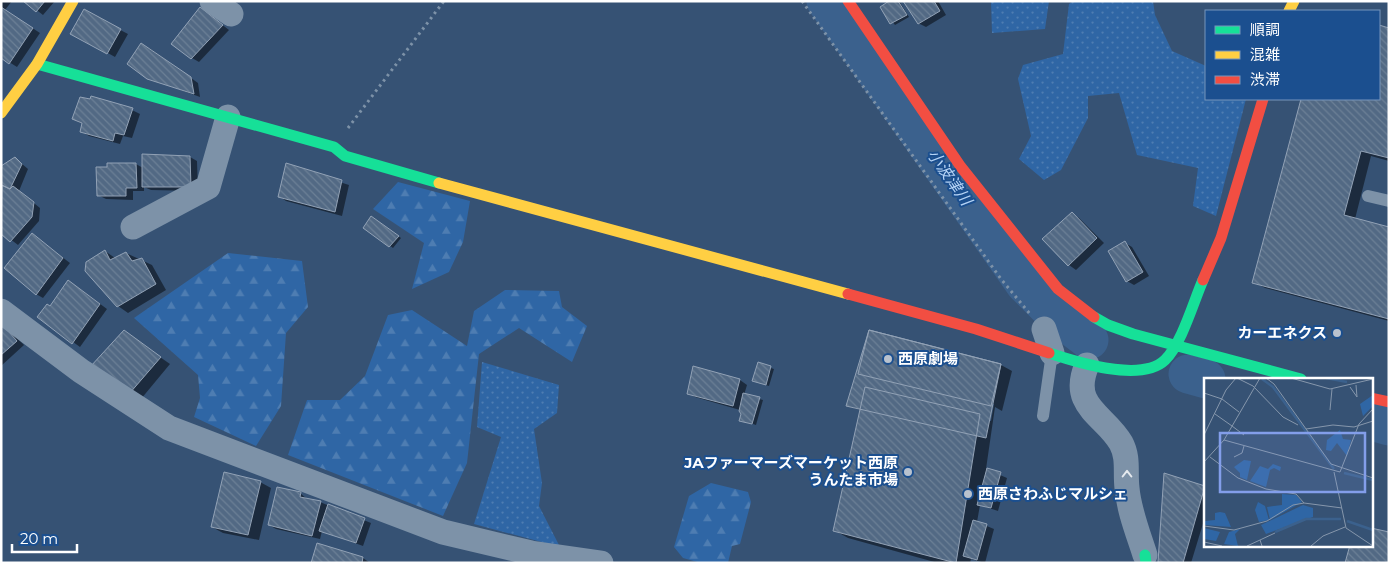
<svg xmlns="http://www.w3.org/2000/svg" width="1390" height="564" font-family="Montserrat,'Noto Sans JP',sans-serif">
  <defs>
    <pattern id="grass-dots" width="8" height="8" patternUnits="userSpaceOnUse" patternTransform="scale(1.25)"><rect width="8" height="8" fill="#2f66a5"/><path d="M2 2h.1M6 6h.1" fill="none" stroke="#4e7db2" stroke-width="1.8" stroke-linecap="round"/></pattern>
    <pattern id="forest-firs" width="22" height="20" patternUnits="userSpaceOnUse" patternTransform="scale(1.25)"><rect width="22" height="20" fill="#2f66a5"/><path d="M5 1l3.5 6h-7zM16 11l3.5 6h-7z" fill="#4e7db2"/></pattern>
    <pattern id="building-back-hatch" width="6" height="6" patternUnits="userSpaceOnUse" patternTransform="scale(1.25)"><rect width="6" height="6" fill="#526984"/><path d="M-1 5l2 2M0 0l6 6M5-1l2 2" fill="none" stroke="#6c8096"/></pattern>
  </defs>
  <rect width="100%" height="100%" fill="#365274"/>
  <path fill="url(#grass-dots)" d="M991,1H1049L1045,29L992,33Z
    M1073,1H1153L1155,15L1172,51L1206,66V99H1246L1216,216L1193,206L1198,168L1137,155L1119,93L1088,96V118L1061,170L1044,180L1019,159L1031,136L1018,79L1023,65L1063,54L1069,4Z
    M482,362L559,385L557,413L534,429L542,483L539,506L560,547L474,524L501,437L477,427Z"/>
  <path fill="url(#forest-firs)" d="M398,182L470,201L463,242L449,272L412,289L424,243L373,209Z
    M228,253L302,261L308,307L286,333L281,406L256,446L194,417L200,398L198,375L134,318Z
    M505,290L559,291L562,307L587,326L572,362L519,328L479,354L467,463L443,516L288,455L307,400H340L365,376L388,315L412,310L467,346L474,311Z
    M711,483L748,492L751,502L740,544L732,546L728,563H701L683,558L674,547L689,496Z"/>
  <path fill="#0007" fill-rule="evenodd" d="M1,1H12L5,10L40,33L17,67L1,57Z
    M25,1H55L43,15Z
    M891,1H899L909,17L895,25L882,8Z
    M904,1H938L946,15L926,27L918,23Z
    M84,11L128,34L115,57L72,33Z
    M207,13L229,30L199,62L192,58Z
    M1379,27L1389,29V161L1371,156L1355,219L1389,228V321L1265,288L1254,282L1303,99H1379Z
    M149,48L198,83L200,97L148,78Z
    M132,110L140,114L132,138L123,136L120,144L89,136L81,131L83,124L74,119Z
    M190,157L197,161L198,191L151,190L144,187V191H133V200L106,199L98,195L136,164L143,168Z
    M15,158L28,169L19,191L40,208L39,221L18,245L1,232V167Z
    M287,165L349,185L342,216L286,201L279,196Z
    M1072,214L1079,218L1104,243L1076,270L1069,265Z
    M375,219L401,238L393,248L365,227Z
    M33,235L70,263L43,298L36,294Z
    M1125,243L1132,247L1149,276L1134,285L1127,281Z
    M105,251L115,258L126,253L152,265L166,290L128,313L118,306Z
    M76,286L107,309L80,347L38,317Z
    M1,322L24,345L1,366Z
    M870,331L1001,365L1012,371L1002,411L995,407L986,469L1007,478L998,511L980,505L977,522L994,529L985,563L971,559L970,563H938L848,538L834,530L861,410L847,406ZM992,404H994L991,421H988Z
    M124,332L170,364L141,399L130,393Z
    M758,364L774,369L769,386L757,382Z
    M694,368L740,380L747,385L744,395L763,400L756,425L741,420L742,414L740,410L695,397L688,393Z
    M1165,474L1205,488V517L1191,563L1159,561Z
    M260,482L271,488L259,540L223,533L212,527Z
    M300,493L307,499L320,502L371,523L363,546L322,531L320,539L276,529L269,525Z
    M318,545L363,558L370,563H312Z"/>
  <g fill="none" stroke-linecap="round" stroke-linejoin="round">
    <path stroke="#3b618d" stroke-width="39" d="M826,1L1025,284L1056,315L1089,340
      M1188,374L1206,379
      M1371,421L1389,426"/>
  </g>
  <path fill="url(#building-back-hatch)" stroke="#92a2b6" d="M23,1H45L36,12Z
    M889,1H898L907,15L890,24L880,7Z
    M903,1H934L940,11L918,24Z
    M1,7L33,28L9,64L1,58Z
    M200,7L223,25L191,59L171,44Z
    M84,9L121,29L107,54L70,34Z
    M1379,25L1389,28V158L1361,151L1344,215L1389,227V319L1252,283L1301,99H1379Z
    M141,43L191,77L194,94L147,79L127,64Z
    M91,96L133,108L124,135L115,133L113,141L80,132L82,123L72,119L80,97L90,99Z
    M142,154L190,156L191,187H142Z
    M15,157L22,164L10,189L1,185V166Z
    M107,163H136L137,188H126V196H97L96,167H107Z
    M286,163L342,180L335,212L278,197Z
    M2,185L10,189L13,186L34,202L32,217L10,242L1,234Z
    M1072,212L1097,238L1068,266L1042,239Z
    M371,216L399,236L389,247L363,228Z
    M32,233L63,258L36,295L4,268Z
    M1125,241L1143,272L1126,282L1108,251Z
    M105,250L110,260L126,252L132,261L142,258L156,284L117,307L85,271L86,262Z
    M68,280L100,304L72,344L37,317L47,304L50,306Z
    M1,323L17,341L1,355Z
    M124,330L161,357L129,394L90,367Z
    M869,330L1001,364L991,406L858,374Z
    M869,330L1001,364L986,438L846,406Z
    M758,362L771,366L766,385L752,381Z
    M693,366L740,379L733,406L687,394Z
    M865,387L980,414L956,563L833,531Z
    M743,393L760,397L752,424L739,421L741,414L739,411Z
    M987,468L1001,472L991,508L977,505Z
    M224,472L261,481L248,535L211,527Z
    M1164,473L1205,486L1183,563L1158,562Z
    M277,487L301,492L300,497L321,501L312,536L268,525Z
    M328,504L365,518L356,543L319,531Z
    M973,520L987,524L977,560L963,556Z
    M1371,528L1389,532V563H1345L1350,545H1371Z
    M317,543L363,557L362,563H311Z"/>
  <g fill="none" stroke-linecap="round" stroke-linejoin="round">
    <path stroke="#7d92a8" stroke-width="3" stroke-dasharray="2.5 4" stroke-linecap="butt" d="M802,1L1001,279L1030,314
      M348,128L444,1"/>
    <path stroke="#7d92a8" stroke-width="12" d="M1368,196L1389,201
      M1043,416L1052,353"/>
    <path stroke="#7d92a8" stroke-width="25" d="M212,1L231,14
      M133,227L208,187L228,117
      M1,311L81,371L169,428L443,532L531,553L601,563
      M1044,329L1052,353
      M1087,365C1069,406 1105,415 1121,443C1129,458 1125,472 1127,488C1129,511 1138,533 1145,555"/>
    <path stroke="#16e098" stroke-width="11" d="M37,64L334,147L345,156L439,183
      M1094,317L1108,325L1133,334L1301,379
      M1049,353C1076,362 1141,383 1165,360C1182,343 1193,303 1203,280
      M1145,555L1146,563"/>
    <path stroke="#ffcf43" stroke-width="11" d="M1289,11L1294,1
      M1,113L37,64L73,1
      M439,183L848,294"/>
    <path stroke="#f24e42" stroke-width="11" d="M848,1L961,167L1058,289L1094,317
      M1203,280L1221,238L1263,99
      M848,294L976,329L1049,353
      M1371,398L1389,402"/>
  </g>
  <defs><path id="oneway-chevron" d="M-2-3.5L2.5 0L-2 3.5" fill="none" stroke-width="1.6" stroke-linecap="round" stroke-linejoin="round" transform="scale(1.25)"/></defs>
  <use stroke="#e5e9ee" href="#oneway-chevron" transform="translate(1127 474) rotate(-90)"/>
  <g fill="#b9c2ce" stroke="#1b4f8f" stroke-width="2">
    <circle cx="1337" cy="333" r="5"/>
    <circle cx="888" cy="359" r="5"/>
    <circle cx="908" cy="472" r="5"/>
    <circle cx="968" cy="494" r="5"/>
  </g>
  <g text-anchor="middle" stroke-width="4" stroke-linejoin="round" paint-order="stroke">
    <g font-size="15" font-weight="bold" fill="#fff" stroke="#1b4f8f" text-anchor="end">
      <text x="1327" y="338">カーエネクス</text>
      <text x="898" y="364" text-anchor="start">西原劇場</text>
      <text x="898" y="468">JAファーマーズマーケット西原<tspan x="898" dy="17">うんたま市場</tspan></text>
      <text x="978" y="499" text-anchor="start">西原さわふじマルシェ</text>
    </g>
    <g font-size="16" font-style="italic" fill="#b5d3f5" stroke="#1b4f8f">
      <text transform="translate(950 177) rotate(55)" y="6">小波津川</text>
    </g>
  </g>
  <g transform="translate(1204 378)">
    <rect width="169" height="169" fill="#365274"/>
    <path d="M136,52L139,61L147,62L143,78L133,65L127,73L122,72L123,62ZM78,116L92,117L98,124L66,142L63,129L78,127ZM54,124L61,128L65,142L55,144L51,132ZM99,127L109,130V139L62,156L57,147ZM16,134L21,135L27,149L1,147V143L11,142V135Z" fill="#2f66a5"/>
    <path d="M169,17V28L159,38L156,26ZM40,82L47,83L43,102L36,99V95L30,89ZM69,86L77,89L76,93L70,90L66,92L62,109L46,103L56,88L64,91ZM0,150L16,154L12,163L0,161ZM36,151L31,156L34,168L20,166L25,154Z" fill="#2f66a5"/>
    <path fill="none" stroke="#3b618d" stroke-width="2.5" d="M122,0L143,4M58,1L69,9L130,91M140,95L169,102M143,143L169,152M71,154L102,141H137"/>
    <path fill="none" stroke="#8697ac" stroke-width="1" d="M33,0L49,8L79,39L94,47M62,0L70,6L127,86L169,100M87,0L126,11L169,1M146,9L153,19L152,7M0,15L18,21L35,34M126,32L128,11M11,36L28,48M28,48L40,57M102,51L129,47L150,49L169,43M0,57L22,12L32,0M20,62L136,94L155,46L169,31M6,79L34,100L62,111L92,116L100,125M30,79L38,75L40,68M0,84L20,62L56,0M130,94L142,150L169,168M0,148L30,152L63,143L89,127L100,125L138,130M56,162L71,155M0,164L18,168M43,168L56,162L58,168M107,168L119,158L141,149"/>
    <path fill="#839eea" fill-opacity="0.15" stroke="#839eea" stroke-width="2.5" d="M16,55H161V114H16Z"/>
    <rect width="169" height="169" fill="none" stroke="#fff" stroke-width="2.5"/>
  </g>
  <rect width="1390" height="564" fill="none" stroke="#ffffff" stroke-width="5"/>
  <rect x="1205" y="10" width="175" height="90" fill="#1b4f8f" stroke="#7695bc"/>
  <rect x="1215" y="26" width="25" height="8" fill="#16e098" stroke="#7695bc"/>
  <text x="1250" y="35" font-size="15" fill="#ffffff">順調</text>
  <rect x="1215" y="51" width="25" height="8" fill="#ffcf43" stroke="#7695bc"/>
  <text x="1250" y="60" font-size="15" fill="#ffffff">混雑</text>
  <rect x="1215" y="76" width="25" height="8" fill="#f24e42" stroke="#7695bc"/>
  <text x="1250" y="85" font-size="15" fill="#ffffff">渋滞</text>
  <path d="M12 544v8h65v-8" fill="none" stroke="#ffffff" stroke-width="2.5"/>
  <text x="20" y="544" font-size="15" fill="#ffffff" stroke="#1b4f8f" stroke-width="4" paint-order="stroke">20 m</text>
</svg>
